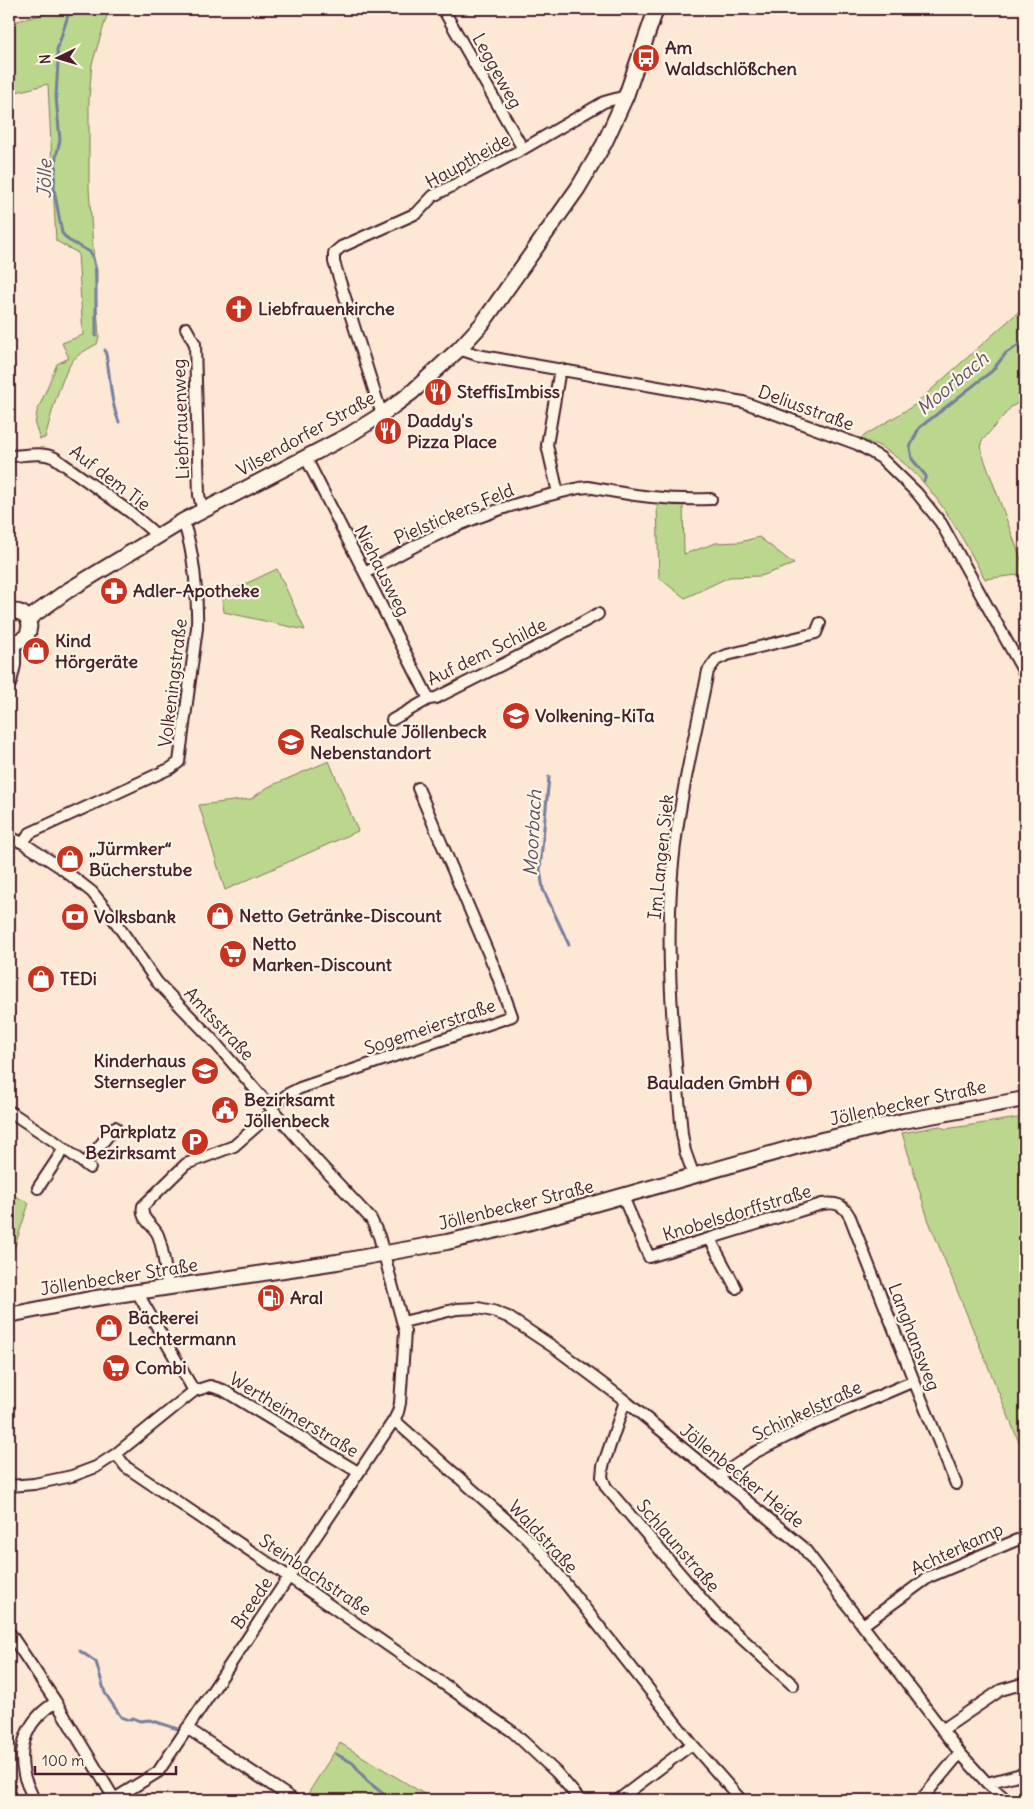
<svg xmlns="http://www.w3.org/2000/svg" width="1034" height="1809" font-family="Delius,sans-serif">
  <rect width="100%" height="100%" fill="#fde7d5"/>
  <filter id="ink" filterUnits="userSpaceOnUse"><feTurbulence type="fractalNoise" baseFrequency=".02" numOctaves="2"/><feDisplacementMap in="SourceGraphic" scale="10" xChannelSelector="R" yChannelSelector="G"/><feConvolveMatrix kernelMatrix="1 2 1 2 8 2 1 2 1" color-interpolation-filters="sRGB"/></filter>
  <g filter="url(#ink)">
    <path fill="#bbd68d" stroke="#827a5c" d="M61,9H109L92,64L89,98V188L99,337L97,344C88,349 77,354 71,363C59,383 51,415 45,438L40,439L35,425L37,412L57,364L69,358L62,343L83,335L78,253L56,241L48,84L9,94V23L61,10Z
      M1025,306V399L1011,407L981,442L982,453L1025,570V574L985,579C959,532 930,475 881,447C875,443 866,442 859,439L913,406Z
      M657,503H683L684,554L716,543L740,542L759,537L794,564L761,576L729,577L685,598L659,578Z
      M277,569L305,630L224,612L222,595Z
      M329,761L358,831L225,890L199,805L251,799L268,787Z
      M1025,1117V1457L928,1219L902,1133L940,1126L945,1129Z
      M9,1193L29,1203L12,1255L9,1253Z
      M340,1743L434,1800H304Z"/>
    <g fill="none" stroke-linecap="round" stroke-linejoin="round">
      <path stroke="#747f9e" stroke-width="3" d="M70,9L57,50L58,62L56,97L60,140L56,157L54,189L62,233L68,240L90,252L93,258L96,270V336
        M105,350C111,374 109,399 119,422
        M924,481L926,476L912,459L910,447L919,428L992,371L1006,353L1025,341
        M549,777L540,869L543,889L569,945
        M80,1651L96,1662L105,1693L121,1717L129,1720L133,1718L140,1721L150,1720L178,1729
        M336,1754L353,1763L367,1781L391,1800"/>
      <g stroke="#4a1f2b" stroke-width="14">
        <path id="street" d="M443,9L523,149
          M186,328L195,344L199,495L203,511
          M459,349L477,355L743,402L857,444L881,458L917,493L941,523L1025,674
          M384,413L379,406L334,262V253L341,247L417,213L433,196L523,149L604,102L626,96
          M9,456C24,456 41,451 55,458L130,512L151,530L156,537
          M306,458L429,699
          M558,493L547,445L560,369
          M365,573C405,551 446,528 490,513C519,502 549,495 579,488L588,487C631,495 667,501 711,499
          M392,720L429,699L436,698L541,645L598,614
          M9,837L23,843L60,867L92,892L110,914L157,982L211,1038L317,1161L371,1219L379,1236L405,1332L400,1403L398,1412L394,1420L158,1772L114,1799
          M23,843L30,833L171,768L179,762L197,628C198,596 194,551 183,521
          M271,1107L288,1094L300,1088L512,1016L495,969L418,788
          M9,1111L57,1143L90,1168
          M85,1164L115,1127
          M694,1176L685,1151L682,1134C675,1052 666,970 671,888C675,815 694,742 708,671L716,660L727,655L816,633L820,623
          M38,1188L64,1149
          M623,1197L649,1257L822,1204C836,1202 843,1204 850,1217L914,1381L956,1484
          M710,1239L736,1288
          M168,1288C166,1274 163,1244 157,1233C151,1223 140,1219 143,1206L186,1164L234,1146L274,1111
          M137,1292L194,1391
          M403,1322L457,1309L478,1308L493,1311L508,1317L555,1348L623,1399L803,1547L960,1753L987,1783L1007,1800
          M625,1401L603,1466L602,1477L606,1487L714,1613L793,1685
          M394,1420L526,1537L543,1555L692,1744L741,1800
          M116,1454L126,1467L289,1577L513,1732L557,1773L580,1800
          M718,1477L754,1453L804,1428L914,1381
          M9,1486L34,1484L72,1476L96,1467L116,1454L194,1391L210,1386L223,1390L358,1472
          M863,1625L929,1577L1017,1540
          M9,1632L56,1702L115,1800
          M187,1728L294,1800
          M942,1730L1001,1690L1025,1683
          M987,1783L1025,1773
          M34,1800C31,1792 26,1783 24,1775C17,1744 29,1718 56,1702
          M618,1800L692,1744
          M921,1800L960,1753"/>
      </g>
      <g stroke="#4a1f2b" stroke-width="18">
        <path id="secondary" d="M9,612C39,607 33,649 9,640
          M28,619L67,591L183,521L349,435L384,413L411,393L459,349L482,324L578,188L604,144L626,96L656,9
          M9,682L13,665V642
          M9,1315L90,1299L337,1262L447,1242L527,1223L809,1143L903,1121L1025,1099"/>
      </g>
      <use href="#street" stroke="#fcf5e5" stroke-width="10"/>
      <use href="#secondary" stroke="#fcf5e5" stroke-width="14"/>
    </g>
  </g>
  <defs>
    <g id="bus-disc" transform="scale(1.4375)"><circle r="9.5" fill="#c8321e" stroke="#fcf5e5"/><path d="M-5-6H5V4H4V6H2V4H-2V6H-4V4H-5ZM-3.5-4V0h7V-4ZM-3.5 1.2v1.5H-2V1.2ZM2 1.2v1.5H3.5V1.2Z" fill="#fff"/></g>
    <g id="church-disc" transform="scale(1.4375)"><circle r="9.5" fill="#c8321e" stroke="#fcf5e5"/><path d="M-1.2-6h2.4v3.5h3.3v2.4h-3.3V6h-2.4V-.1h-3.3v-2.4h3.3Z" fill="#fff"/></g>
    <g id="restaurant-disc" transform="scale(1.4375)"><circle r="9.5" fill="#c8321e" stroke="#fcf5e5"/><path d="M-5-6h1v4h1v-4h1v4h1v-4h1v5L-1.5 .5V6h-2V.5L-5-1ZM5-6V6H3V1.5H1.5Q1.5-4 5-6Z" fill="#fff"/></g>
    <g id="pharmacy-disc" transform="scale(1.4375)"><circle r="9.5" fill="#c8321e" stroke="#fcf5e5"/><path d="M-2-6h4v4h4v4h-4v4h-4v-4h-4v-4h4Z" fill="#fff"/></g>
    <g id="shop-disc" transform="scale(1.4375)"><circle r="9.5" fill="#c8321e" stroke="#fcf5e5"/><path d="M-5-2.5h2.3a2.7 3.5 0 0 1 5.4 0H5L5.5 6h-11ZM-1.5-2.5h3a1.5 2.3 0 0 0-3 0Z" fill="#fff"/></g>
    <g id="school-disc" transform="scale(1.4375)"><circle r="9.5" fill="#c8321e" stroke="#fcf5e5"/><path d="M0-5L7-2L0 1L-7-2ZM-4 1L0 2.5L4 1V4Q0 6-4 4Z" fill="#fff"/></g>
    <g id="bank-disc" transform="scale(1.4375)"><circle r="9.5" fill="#c8321e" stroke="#fcf5e5"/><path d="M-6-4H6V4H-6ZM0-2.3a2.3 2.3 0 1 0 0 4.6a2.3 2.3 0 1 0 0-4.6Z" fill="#fff"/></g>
    <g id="supermarket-disc" transform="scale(1.4375)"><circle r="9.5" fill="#c8321e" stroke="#fcf5e5"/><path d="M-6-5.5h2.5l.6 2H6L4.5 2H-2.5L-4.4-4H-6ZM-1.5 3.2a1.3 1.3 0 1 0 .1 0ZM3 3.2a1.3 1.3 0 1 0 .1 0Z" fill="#fff"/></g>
    <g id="civic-disc" transform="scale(1.4375)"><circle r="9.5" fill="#c8321e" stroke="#fcf5e5"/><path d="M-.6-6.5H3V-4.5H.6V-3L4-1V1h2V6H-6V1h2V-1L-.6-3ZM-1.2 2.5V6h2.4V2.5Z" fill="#fff"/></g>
    <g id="parking-disc" transform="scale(1.4375)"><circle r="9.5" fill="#c8321e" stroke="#fcf5e5"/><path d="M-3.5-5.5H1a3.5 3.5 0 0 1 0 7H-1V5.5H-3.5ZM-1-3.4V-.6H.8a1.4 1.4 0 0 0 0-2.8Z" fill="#fff"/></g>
    <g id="fuel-disc" transform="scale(1.4375)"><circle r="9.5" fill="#c8321e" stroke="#fcf5e5"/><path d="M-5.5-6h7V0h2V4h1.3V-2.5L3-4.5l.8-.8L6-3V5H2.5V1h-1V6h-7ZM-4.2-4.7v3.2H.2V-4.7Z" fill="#fff"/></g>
  </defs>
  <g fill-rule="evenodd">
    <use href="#bus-disc" x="646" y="58"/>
    <use href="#church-disc" x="239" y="309"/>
    <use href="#restaurant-disc" x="438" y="392"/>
    <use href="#restaurant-disc" x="388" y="431"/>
    <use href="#pharmacy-disc" x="114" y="591"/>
    <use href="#shop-disc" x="36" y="651"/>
    <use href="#school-disc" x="516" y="716"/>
    <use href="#school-disc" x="291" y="742"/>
    <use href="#shop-disc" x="70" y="859"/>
    <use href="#shop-disc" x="220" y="916"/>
    <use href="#bank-disc" x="75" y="917"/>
    <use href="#supermarket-disc" x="233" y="954"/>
    <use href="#shop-disc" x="41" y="979"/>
    <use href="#school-disc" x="205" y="1071"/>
    <use href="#shop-disc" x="799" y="1083"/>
    <use href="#civic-disc" x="225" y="1110"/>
    <use href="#parking-disc" x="195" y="1142"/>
    <use href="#fuel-disc" x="271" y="1298"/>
    <use href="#shop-disc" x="109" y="1328"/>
    <use href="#supermarket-disc" x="116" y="1368"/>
  </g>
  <g text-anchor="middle" stroke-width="4.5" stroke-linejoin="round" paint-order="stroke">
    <g font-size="18" font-weight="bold" fill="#4a1f2b" stroke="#fcf5e5" text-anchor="start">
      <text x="665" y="54">Am<tspan x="665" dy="21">Waldschlößchen</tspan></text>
      <text x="258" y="315">Liebfrauenkirche</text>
      <text x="457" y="398">SteffisImbiss</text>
      <text x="407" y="427">Daddy's<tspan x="407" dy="21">Pizza Place</tspan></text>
      <text x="133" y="597">Adler-Apotheke</text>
      <text x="55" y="647">Kind<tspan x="55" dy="21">Hörgeräte</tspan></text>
      <text x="535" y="722">Volkening-KiTa</text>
      <text x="310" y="738">Realschule Jöllenbeck<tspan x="310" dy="21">Nebenstandort</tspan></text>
      <text x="89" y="855">„Jürmker“<tspan x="89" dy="21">Bücherstube</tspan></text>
      <text x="239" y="922">Netto Getränke-Discount</text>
      <text x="94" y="923">Volksbank</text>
      <text x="252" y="950">Netto<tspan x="252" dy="21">Marken-Discount</tspan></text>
      <text x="60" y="985">TEDi</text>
      <text x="186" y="1067" text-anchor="end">Kinderhaus<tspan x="186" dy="21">Sternsegler</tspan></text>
      <text x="780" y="1089" text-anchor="end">Bauladen GmbH</text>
      <text x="244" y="1106">Bezirksamt<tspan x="244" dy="21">Jöllenbeck</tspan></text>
      <text x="176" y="1138" text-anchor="end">Parkplatz<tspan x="176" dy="21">Bezirksamt</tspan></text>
      <text x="290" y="1304">Aral</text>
      <text x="128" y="1324">Bäckerei<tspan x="128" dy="21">Lechtermann</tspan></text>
      <text x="135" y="1374">Combi</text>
    </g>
    <g font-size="18" fill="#4a1f2b" stroke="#fcf5e5">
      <text transform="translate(497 71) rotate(61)" y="6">Leggeweg</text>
      <text transform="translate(468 161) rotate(-29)" y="6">Hauptheide</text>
      <text transform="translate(806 408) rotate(20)" y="6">Deliusstraße</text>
      <text transform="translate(181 419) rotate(-92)" y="6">Liebfrauenweg</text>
      <text transform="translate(306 434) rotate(-29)" y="6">Vilsendorfer Straße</text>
      <text transform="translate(110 478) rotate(37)" y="6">Auf dem Tie</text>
      <text transform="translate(454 514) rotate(-23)" y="6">Pielstickers Feld</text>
      <text transform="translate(382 571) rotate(63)" y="6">Niehausweg</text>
      <text transform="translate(487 652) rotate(-26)" y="6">Auf dem Schilde</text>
      <text transform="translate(173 683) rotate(-83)" y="6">Volkeningstraße</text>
      <text transform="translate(661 857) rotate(-84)" y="6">Im Langen Siek</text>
      <text transform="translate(219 1024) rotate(47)" y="6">Amtsstraße</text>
      <text transform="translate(430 1027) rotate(-19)" y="6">Sogemeierstraße</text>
      <text transform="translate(908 1103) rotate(-12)" y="6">Jöllenbecker Straße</text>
      <text transform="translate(516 1205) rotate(-14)" y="6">Jöllenbecker Straße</text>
      <text transform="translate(737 1213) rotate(-17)" y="6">Knobelsdorffstraße</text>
      <text transform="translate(119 1277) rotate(-9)" y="6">Jöllenbecker Straße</text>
      <text transform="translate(914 1337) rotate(69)" y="6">Langhansweg</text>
      <text transform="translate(807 1411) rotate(-25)" y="6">Schinkelstraße</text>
      <text transform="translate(294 1415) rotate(31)" y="6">Wertheimerstraße</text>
      <text transform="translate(742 1476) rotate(39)" y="6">Jöllenbecker Heide</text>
      <text transform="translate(543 1537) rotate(47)" y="6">Waldstraße</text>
      <text transform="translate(678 1546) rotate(49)" y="6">Schlaunstraße</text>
      <text transform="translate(957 1549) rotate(-25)" y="6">Achterkamp</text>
      <text transform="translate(315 1575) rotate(34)" y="6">Steinbachstraße</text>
      <text transform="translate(252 1603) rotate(-56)" y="6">Breede</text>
    </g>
    <g font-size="19" font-style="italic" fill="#5f4f65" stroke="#fcf5e5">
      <text transform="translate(44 179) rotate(-89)" y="7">Jölle</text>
      <text transform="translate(952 383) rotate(-40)" y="7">Moorbach</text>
      <text transform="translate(532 833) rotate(-87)" y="7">Moorbach</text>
    </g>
  </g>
  <rect width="1034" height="1809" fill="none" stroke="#fcf5e5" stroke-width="30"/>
  <rect x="15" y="15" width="1004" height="1779" fill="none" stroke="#4a1f2b" stroke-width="2" filter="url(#ink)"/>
  <g transform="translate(58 58) rotate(265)" stroke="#fcf5e5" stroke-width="4" paint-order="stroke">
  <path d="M0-4L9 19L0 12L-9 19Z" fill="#4a1f2b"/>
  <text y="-8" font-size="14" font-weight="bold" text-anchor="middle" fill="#4a1f2b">N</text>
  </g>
  <path d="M35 1766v8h141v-8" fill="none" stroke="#4a1f2b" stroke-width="2.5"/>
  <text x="42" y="1766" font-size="15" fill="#4a1f2b" stroke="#fcf5e5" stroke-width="4" paint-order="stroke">100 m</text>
</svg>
